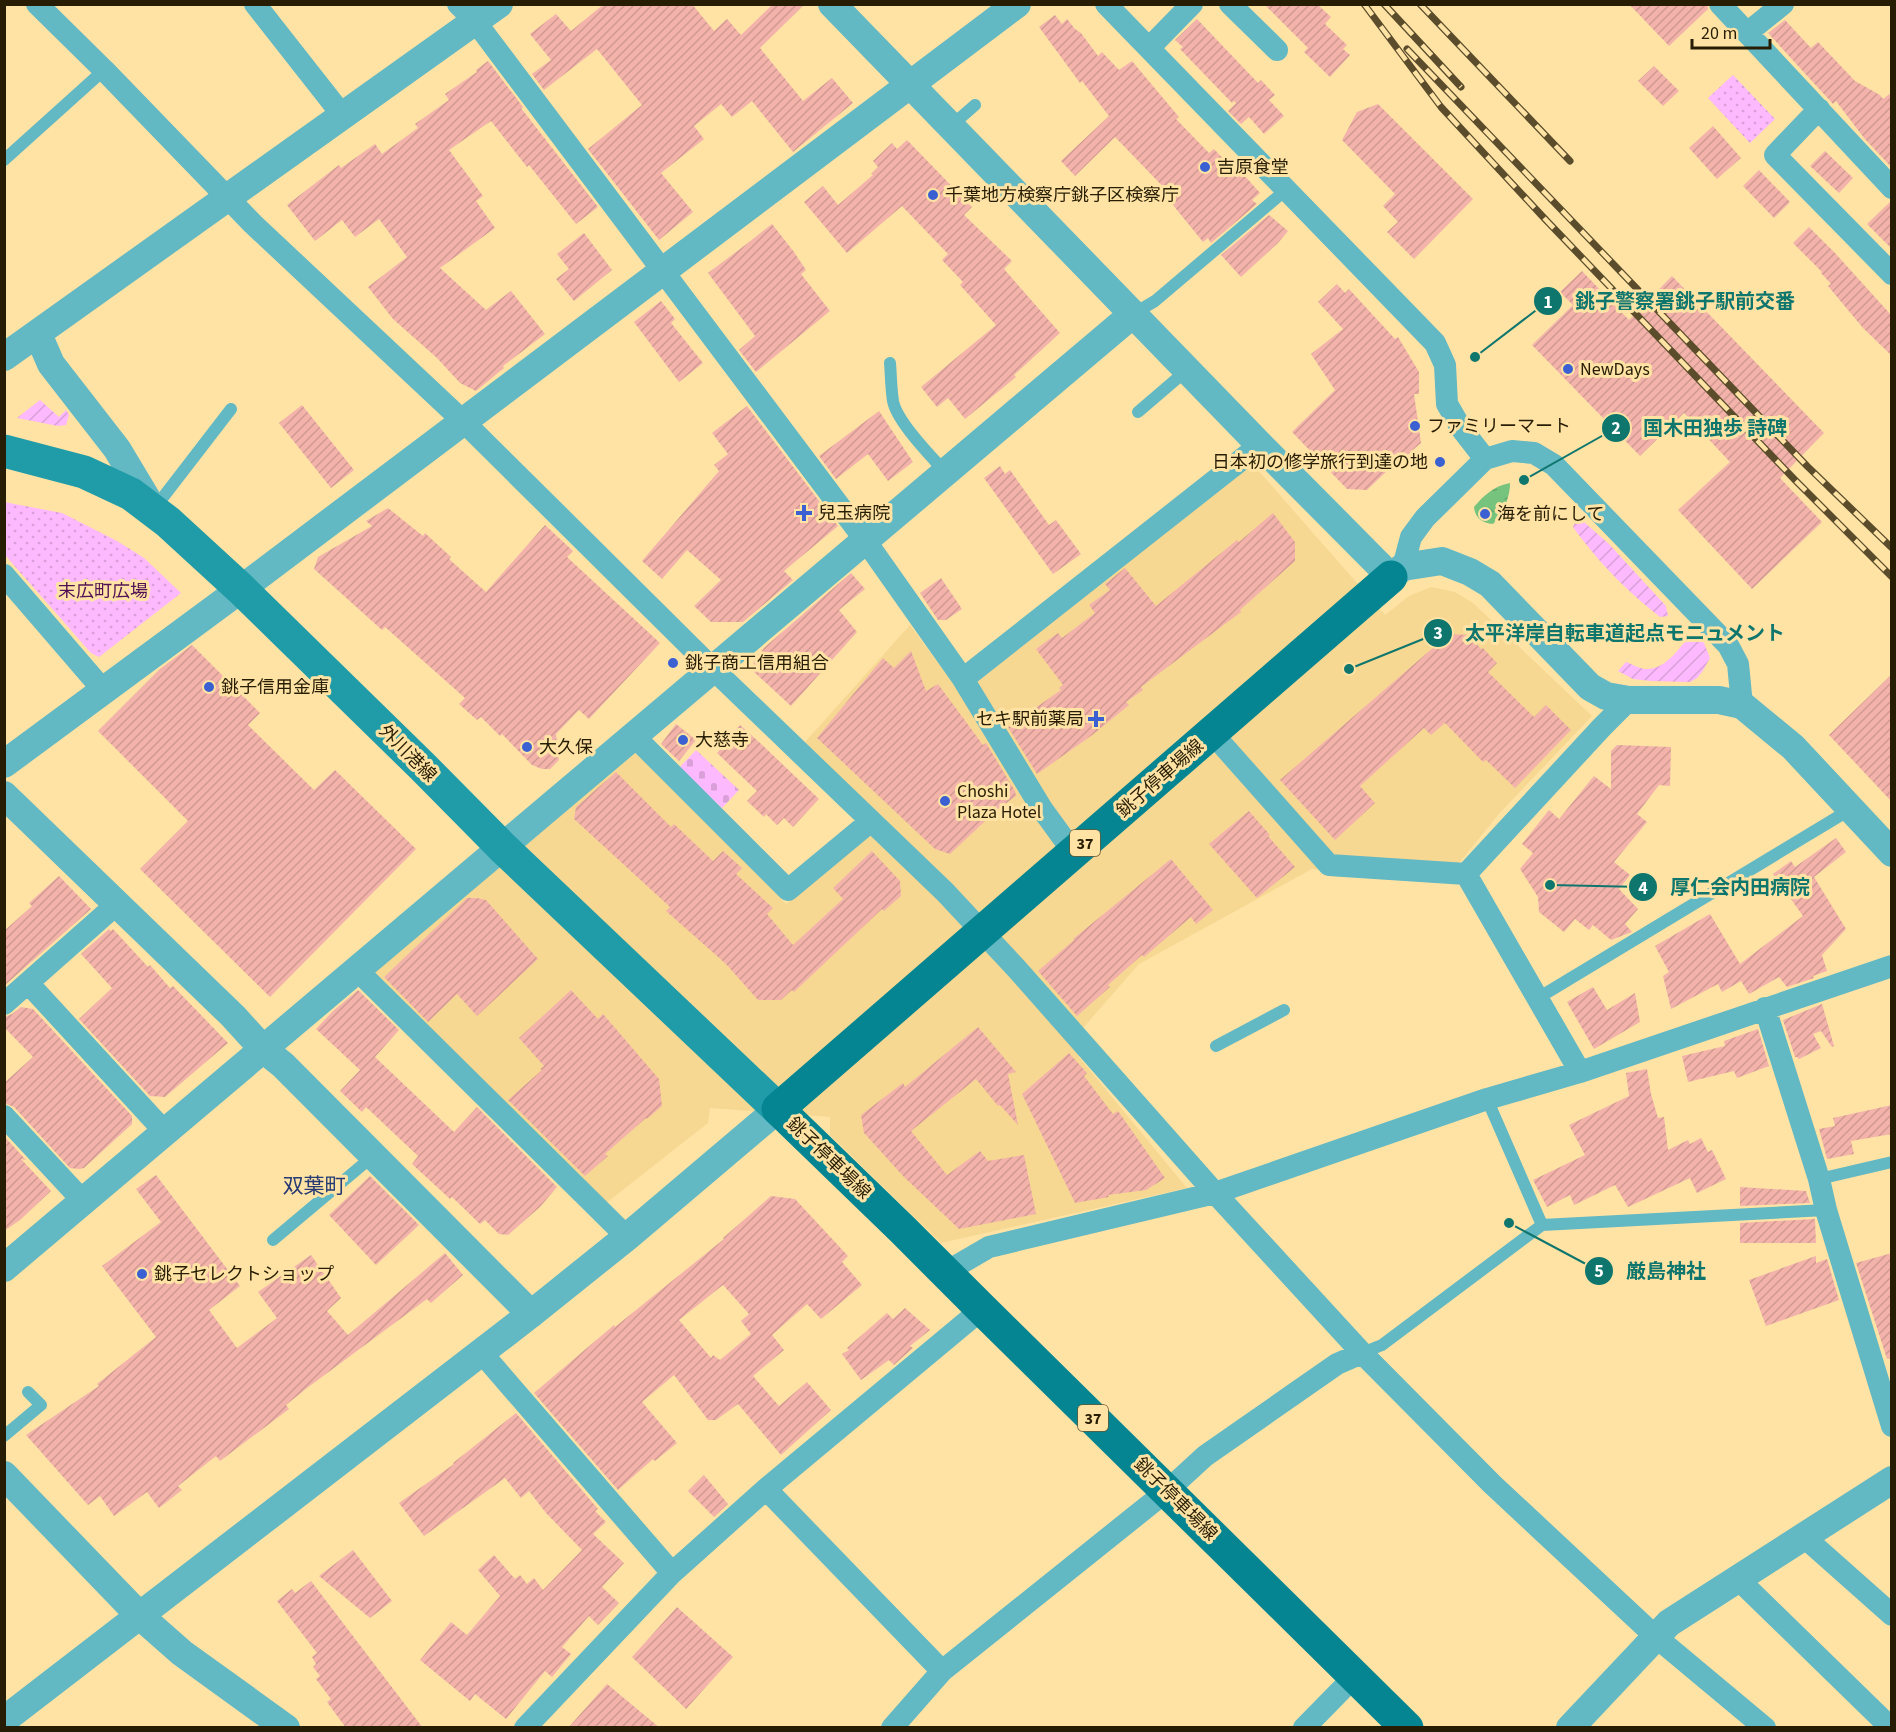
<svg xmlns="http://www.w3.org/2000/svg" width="1896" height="1732" font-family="'Source Sans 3','Noto Sans JP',sans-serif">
  <defs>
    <pattern id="grass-dots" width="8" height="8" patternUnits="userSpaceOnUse" patternTransform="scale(1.5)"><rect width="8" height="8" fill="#fdb9fe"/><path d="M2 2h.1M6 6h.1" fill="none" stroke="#d99fd8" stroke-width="1.8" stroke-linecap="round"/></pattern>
    <pattern id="cemetery-stones" width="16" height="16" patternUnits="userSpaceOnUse" patternTransform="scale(1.5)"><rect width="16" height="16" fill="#fdb9fe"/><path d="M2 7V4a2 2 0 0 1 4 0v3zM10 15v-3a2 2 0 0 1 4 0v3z" fill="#d99fd8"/></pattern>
    <pattern id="garden-furrows" width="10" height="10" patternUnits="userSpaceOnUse" patternTransform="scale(1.5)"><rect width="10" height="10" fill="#fdb9fe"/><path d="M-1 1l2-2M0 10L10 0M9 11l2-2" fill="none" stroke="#d99fd8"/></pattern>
    <pattern id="water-ripples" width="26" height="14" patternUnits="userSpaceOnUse" patternTransform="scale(1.5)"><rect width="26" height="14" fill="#75c37c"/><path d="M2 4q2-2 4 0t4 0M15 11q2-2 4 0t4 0" fill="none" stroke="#65a76a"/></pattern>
    <pattern id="building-hatch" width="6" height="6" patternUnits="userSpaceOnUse" patternTransform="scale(1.5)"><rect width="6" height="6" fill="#f3b3ab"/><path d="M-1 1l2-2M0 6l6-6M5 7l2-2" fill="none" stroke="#d09a92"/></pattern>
  </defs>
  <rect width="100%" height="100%" fill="#ffe3a5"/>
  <path fill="#f7d892" d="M1250,461L1385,615L1409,596L1431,587L1455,592L1473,603L1592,716L1498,815L1443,883L1312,869L1139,964L1083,1028L1079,1057L1187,1188L941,1243L830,1135V1117L710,1108L708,1123L605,1204L371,970L635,745L786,904L882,822L805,742L910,625L960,693Z"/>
  <path fill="url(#grass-dots)" d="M1733,75L1775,119L1750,143L1708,98Z
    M4,502L62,513L117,541L144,558L181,593L99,657L91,653L5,555Z"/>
  <path fill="url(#cemetery-stones)" d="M696,750L739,790L722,808L679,768Z"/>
  <path fill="url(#garden-furrows)" d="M40,400L59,417L66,410L69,415L66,425L58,426L17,418Z
    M1576,520L1584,522L1609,544L1666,606L1668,616L1660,617C1625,589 1599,563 1573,527Z
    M1691,633L1704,643L1710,658L1702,672L1697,678L1690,682L1651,681L1633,679L1618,671L1626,662C1632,664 1638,668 1644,669C1665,671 1680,648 1691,633Z"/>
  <path fill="url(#water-ripples)" d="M1510,483C1510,498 1503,513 1493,524C1482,523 1475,518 1474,507C1484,495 1494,486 1510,483Z"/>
  <path fill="url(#building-hatch)" fill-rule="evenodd" d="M604,4H692L714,31L727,19L741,35L773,4H805L760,48L803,101L832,78L853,103L793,152L752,101L732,117L721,104L694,126L704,139L661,173L693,212L659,240L588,149L642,105L597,49L544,90L532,74L551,60L530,34L556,14L571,31Z
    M1264,4H1317L1331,17L1325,24L1347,45L1343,49L1350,55L1330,77L1304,52L1308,48Z
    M1629,4H1707L1708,9L1669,46Z
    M1055,15L1062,24L1067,19L1075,29L1081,33L1098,56L1102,52L1119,70L1132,61L1179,117L1176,119L1209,153L1214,149L1233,169L1236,166L1260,193L1252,200L1257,204L1211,243L1208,238L1203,242L1168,199L1172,196L1115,137L1075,176L1061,161L1109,116L1082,81L1080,83L1039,27Z
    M1197,19L1258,83L1261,80L1275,95L1269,100L1284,116L1264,134L1249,117L1241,124L1228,111L1236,103L1234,101L1232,103L1180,49L1183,47L1175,40Z
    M1785,20L1811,48L1818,42L1855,81L1880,95L1883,99L1892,92V168L1864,138L1836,101L1833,104L1768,33Z
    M488,61L523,107L521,108L598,207L576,224L529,165L527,167L491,121L449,150L483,196L476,201L495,228L440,268L486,310L511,291L545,334L503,366L504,368L476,391L460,383L437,358L393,319L368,287L407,257L379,219L355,237L342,220L315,241L287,205L339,165L341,168L375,144L382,154L418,128L415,124L449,100L445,94L477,72L476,70Z
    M1654,66L1679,91L1663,106L1638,81Z
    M1378,104L1473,199L1414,259L1387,232L1398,222L1383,206L1395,194L1342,140L1357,112Z
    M1713,126L1741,158L1717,179L1689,148Z
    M907,140L972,207L964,215L1012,261L1004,269L1060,333L1014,375L1016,377L965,419L948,398L937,407L921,387L996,325L960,285L963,282L942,260L948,254L902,206L847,253L804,202L823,186L838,205L873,175L871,174L878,167L873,161L892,143L897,149Z
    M1825,151L1853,178L1839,193L1810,166Z
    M1759,170L1790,202L1774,218L1743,186Z
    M1891,201H1892V249L1867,224Z
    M1269,215L1288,231L1278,243L1241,277L1221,255Z
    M772,224L794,252L806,270L801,274L830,311L756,372L739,350L755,336L708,273L744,246Z
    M1809,227L1835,253L1892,316V356L1863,328L1828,286L1831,284L1821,273L1822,272L1793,243Z
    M584,233L612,270L574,301L556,279L569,269L557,254Z
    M1582,271L1629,320L1672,276L1824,433L1780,478L1822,522L1752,589L1678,510L1730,462L1684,413L1640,456L1532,345L1573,305L1560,292Z
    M1337,284L1345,293L1349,289L1395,339L1398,337L1419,372V394H1414L1421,443L1392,468L1391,467L1367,490L1347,489L1292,432L1335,390L1311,354L1343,329L1318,302Z
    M661,301L675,319L671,323L703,363L679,382L634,322Z
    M302,405L354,470L331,488L279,423Z
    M747,406L838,526L784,571L793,580L743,622H711L694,606L721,580L687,550L662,579L642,561L719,471L714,465L728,454L712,433Z
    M879,411L913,462L888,481L868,454L836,479L819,456Z
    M1000,466L1005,474L1010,470L1049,525L1056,520L1081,554L1053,574L984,478Z
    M388,508L423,536L425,533L451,557L449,559L486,592L545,525L573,551L567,557L660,643L589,719L579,710L556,734L559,760L550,769H542L532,765L502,734L500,736L481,717L477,720L459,704L465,698L385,627L382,630L314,569L318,557L372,526L366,521Z
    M1273,513L1295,542V561L1240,610L1241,612L1141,687L1143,690L1126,702L1129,705L1091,736L1037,774L1008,727L1061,690L1059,688L1063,685L1036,649L1058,633L1062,638L1095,613L1089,605L1110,590L1105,584L1125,568L1156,606L1237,540L1239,542Z
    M851,573L865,589L839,610L857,632L791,706L753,671L754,659L766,646Z
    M941,578L962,609L946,620H938L920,593Z
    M1449,634L1469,635L1481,649L1483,648L1497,663L1488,672L1534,717L1546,705L1571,730L1515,788L1486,760L1483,762L1445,723L1431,735L1424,728L1360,786L1375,803L1335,840L1280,780Z
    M192,645L260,713L248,725L314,790L335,770L416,849L270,997L140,869L188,821L98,731L160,669Z
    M911,651L926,691L938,684L983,745L986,743L1015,791L1016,796L998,809L950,854L935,849L817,738L883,658L894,668Z
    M1892,674V802L1829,735Z
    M676,724L696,740L679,761L661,744Z
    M740,725L759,742L819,799L793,827L784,818L777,825L766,814L764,817L747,801L757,791L717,753Z
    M1617,745L1671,747L1670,786L1659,785L1637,814L1647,822L1614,862L1630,875L1619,889L1638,909L1625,924L1632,932L1611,940L1593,925L1589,930L1575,919L1564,932L1539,912L1538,897L1520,869L1533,853L1522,844L1549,810L1559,819L1594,776L1611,789V751Z
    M616,772L671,827L674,824L713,861L723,851L742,868L736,874L773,908L767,914L793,945L843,899L833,888L872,851L900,881L901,896L884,911L882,909L794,992L792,990L781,1000H758L726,964L666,911L670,907L574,819L576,807Z
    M1249,811L1270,835L1268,836L1295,867L1257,898L1209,844Z
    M1836,838L1846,852L1814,877L1846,929L1822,955L1827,971L1813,976L1814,978L1787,987L1779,977L1749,994L1741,981L1722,992L1718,984L1671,1009L1663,976L1669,972L1655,946L1710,914L1740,964L1803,916L1773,874L1791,861L1795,867Z
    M1171,859L1213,910L1196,924L1191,917L1144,957L1142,955L1108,985L1110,987L1077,1016L1038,971L1074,940L1073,939Z
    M59,876L91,909L4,986V931L32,906L29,903Z
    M467,898H477L486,900L538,959L477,1016L457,994L428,1022L384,977Z
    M109,929L111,931L113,929L148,967L150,965L170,988L173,986L228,1043L165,1097L150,1096L79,1019L112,988L81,954Z
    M1593,987L1607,1010L1635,993L1640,1022L1594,1049L1567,1002Z
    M358,990L399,1030L375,1057L454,1132L477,1107L557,1187L540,1207L508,1235L499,1234L485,1220L480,1224L452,1197L450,1199L412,1164L418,1156L366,1107L362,1112L340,1091L360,1070L316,1029L333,1011Z
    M571,990L598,1019L603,1014L659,1079L662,1106L647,1119L646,1118L605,1154L608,1156L585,1176L508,1100L542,1070L540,1069L544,1066L519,1038Z
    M1822,1004L1834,1046L1832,1047L1821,1031L1813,1034L1821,1048L1799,1059L1797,1057H1795L1783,1020Z
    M21,1007L33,1009L132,1116V1124L84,1168L79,1169L70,1168L14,1107L4,1103V1083L33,1057L4,1027V1017L12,1014Z
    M978,1027L1016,1072L1008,1074L1018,1125L1000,1105L998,1106L976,1079L911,1131L947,1175L980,1151L988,1161L1024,1155L1036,1214L959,1229L904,1177L864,1133L861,1115L903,1083L905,1087Z
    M1758,1029L1769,1066L1737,1078L1734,1071L1688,1082L1682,1056L1725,1046L1724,1041Z
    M1069,1053L1087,1073L1084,1076L1113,1114L1118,1111L1165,1178L1146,1190L1108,1195L1109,1197L1075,1203L1022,1094Z
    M1647,1069L1651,1094L1658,1118L1664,1117L1668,1150L1688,1140L1690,1144L1701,1138L1708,1152L1712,1150L1726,1179L1697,1193L1690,1178L1628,1207L1615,1185L1574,1205L1570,1195L1547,1207L1533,1180L1585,1155L1569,1125L1629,1096L1626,1073Z
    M1892,1105V1134L1851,1141L1854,1154L1827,1159L1819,1129L1835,1126L1833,1118Z
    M4,1136L26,1160L21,1159L51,1191L20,1220L4,1231Z
    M156,1175L240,1286L209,1310L237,1348L277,1318L258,1292L311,1255L341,1298L327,1311L348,1335L445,1253L463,1275L431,1303L427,1299L307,1388L286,1405L289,1409L220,1461L216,1456L178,1486L182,1490L159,1508L147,1492L114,1516L100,1496L88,1505L26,1435L99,1386L97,1384L156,1337L102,1266L161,1222L136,1189Z
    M370,1176L419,1225L376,1265L329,1215Z
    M1740,1187L1806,1191L1810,1203L1740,1206Z
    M771,1196L795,1199L848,1256L842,1262L862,1285L821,1319L807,1304L772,1335L784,1350L753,1376L779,1406L807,1382L831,1410L781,1455L738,1404L716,1420H708L674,1375L642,1402L677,1443L655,1461L653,1459L618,1490L534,1393L614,1325L615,1327L724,1239L723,1238ZM723,1285L749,1314L741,1321L751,1334L720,1360L713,1355L711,1358L679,1320Z
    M1815,1219L1816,1243H1740V1223Z
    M1892,1253V1358L1887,1359L1856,1263Z
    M1816,1256V1263L1827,1259L1839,1300L1766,1326L1749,1280Z
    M905,1308L930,1330L910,1346L913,1348L894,1365L889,1360L861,1380L842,1354L849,1350L847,1348L887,1313L893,1319Z
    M516,1413L598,1509L595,1511L606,1522L593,1534L624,1563L602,1587L619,1603L598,1625L589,1616L562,1647L571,1654L552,1677L545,1671L506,1719L475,1694L470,1701L420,1660L451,1622L467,1635L500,1596L478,1570L494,1555L515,1579L520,1575L527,1584L534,1578L543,1590L582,1550L546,1513L529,1491L521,1498L505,1478L424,1536L399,1503L454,1464L453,1463Z
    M704,1475L728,1504L714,1517L688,1491Z
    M353,1550L392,1601L370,1618L319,1576Z
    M311,1581L423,1728H346L327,1702L331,1699L316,1679L320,1676L313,1667L316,1664L312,1657L317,1653L277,1601L292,1589L295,1593Z
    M677,1607L733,1657L686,1709L632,1657Z
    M607,1684L660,1728H568Z"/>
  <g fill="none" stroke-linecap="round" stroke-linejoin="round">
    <path stroke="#62b8c3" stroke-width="12" d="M951,126L975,105
      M4,160L104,70
      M1133,314L1155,301L1287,189
      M890,363C891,375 891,388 893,401C897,422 931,456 946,473
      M1138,412L1187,370
      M154,509L231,409
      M1538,998L1851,809
      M1216,1046L1284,1010
      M1487,1099L1542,1225
      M1819,1179L1892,1162
      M273,1240L373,1156
      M1362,1353L1382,1345L1542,1225L1826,1210
      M4,1436L41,1405L28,1392"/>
    <path stroke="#62b8c3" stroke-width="22" d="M37,4L104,70L253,224L464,422L713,669L945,892L1016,968L1215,1193L1362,1353L1492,1484L1656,1637L1765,1728
      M255,4L343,116
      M458,4L475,21L865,540L963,679L1042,809L1074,853
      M1106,4L1435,343L1445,365L1447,404L1461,428L1485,459
      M1230,4L1277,50
      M1720,4L1892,188
      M1747,33L1783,4
      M1149,48L1192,4
      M1819,109L1775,155L1892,274
      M1403,567L1411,537L1425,518L1485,459L1512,451L1534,453L1554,465L1728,645L1738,664L1742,705
      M4,575L104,691
      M963,679L1260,445
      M1212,733L1329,865L1466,874
      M634,736L788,890L871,821
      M1466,874L1602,727L1629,700
      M1466,874L1580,1072
      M357,970L627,1237
      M28,983L165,1132
      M4,1004L118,903
      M1765,1008L1819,1179L1826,1210L1892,1426
      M4,1116L83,1201
      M946,1272L989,1247L1215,1193L1487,1099L1580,1072L1892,966
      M481,1352L672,1573
      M766,1489L942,1671
      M1803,1536L1892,1615
      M1738,1579L1891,1728
      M525,1728L672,1573L766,1489L982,1309
      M892,1728L942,1671L1168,1490L1205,1456L1337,1364L1362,1353
      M1304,1728L1354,1677"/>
    <path stroke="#62b8c3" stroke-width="28" d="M832,4L1260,445L1391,577L1403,567L1442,561L1470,572L1490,584L1590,687L1606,696L1629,700H1719L1742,705L1793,747L1892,853
      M38,334L51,364L117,449L153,509
      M4,357L499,4
      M4,764L241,589L1017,4
      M4,795L233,1016L263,1049L283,1065L531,1314
      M4,1268L1133,314
      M4,1475L140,1616L182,1653L286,1728
      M4,1720L531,1314L627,1237L778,1109
      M1570,1728L1669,1623L1892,1480"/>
    <path stroke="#209ca9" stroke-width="33" d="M4,451L84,472L131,494L168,522L241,589L422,766L502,847L778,1109"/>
    <path stroke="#048591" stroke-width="33" d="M1391,577L778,1109L902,1229L982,1309L1407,1728"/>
    <g stroke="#5b4d2b" stroke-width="7">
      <path id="rail" d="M1364,4L1441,107L1545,219L1795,480L1892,577
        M1384,4L1461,87
        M1420,4L1570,161
        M1407,49L1807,466L1892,548"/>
    </g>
    <use href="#rail" stroke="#ffe3a5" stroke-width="4.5" stroke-dasharray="14" stroke-linecap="butt"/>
  </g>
  <g fill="#3a60d1" stroke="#ffe3a5" stroke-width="2">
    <circle cx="1205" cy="167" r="6"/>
    <circle cx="933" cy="195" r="6"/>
    <circle cx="1568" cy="369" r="6"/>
    <circle cx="1415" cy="426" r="6"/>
    <circle cx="1440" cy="462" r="6"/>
    <path d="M801 504h6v6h6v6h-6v6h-6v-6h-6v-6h6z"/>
    <circle cx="1485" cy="514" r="6"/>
    <circle cx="673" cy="663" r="6"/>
    <circle cx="209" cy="687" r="6"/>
    <path d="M1093 710h6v6h6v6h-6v6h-6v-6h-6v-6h6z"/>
    <circle cx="683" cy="740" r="6"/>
    <circle cx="527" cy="747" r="6"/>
    <circle cx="945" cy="801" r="6"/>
    <circle cx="142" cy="1274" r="6"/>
  </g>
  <g text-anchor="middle" stroke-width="6" stroke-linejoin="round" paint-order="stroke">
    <g fill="#ffe3a5" stroke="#685834" stroke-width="1.5">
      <rect x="1070" y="830" width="30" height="26" rx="4.5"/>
      <rect x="1078" y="1405" width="30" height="26" rx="4.5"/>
    </g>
    <g font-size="16" font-weight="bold" fill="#271d04">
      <text x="1085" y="849">37</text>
      <text x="1093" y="1424">37</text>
    </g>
    <g font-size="18" fill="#271d04" stroke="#ffe3a5" text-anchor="start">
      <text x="1217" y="173">吉原食堂</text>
      <text x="945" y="201">千葉地方検察庁銚子区検察庁</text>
      <text x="1580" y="375">NewDays</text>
      <text x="1427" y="432">ファミリーマート</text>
      <text x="1428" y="468" text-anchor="end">日本初の修学旅行到達の地</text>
      <text x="818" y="519">兒玉病院</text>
      <text x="1497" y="520">海を前にして</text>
      <text x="685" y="669">銚子商工信用組合</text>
      <text x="221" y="693">銚子信用金庫</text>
      <text x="1084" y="725" text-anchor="end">セキ駅前薬局</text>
      <text x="695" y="746">大慈寺</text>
      <text x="539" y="753">大久保</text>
      <text x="957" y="797">Choshi<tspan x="957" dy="21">Plaza Hotel</tspan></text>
      <text x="154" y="1280">銚子セレクトショップ</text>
    </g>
    <g font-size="18" fill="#501053" stroke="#ffe3a5">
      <text x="103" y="597">末広町広場</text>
    </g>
    <g font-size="18" fill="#271d04" stroke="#ffe3a5">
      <text transform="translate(408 753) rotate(45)" y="6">外川港線</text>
      <text transform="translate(1160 778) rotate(-41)" y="6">銚子停車場線</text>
      <text transform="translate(829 1158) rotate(44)" y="6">銚子停車場線</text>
      <text transform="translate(1176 1499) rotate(45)" y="6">銚子停車場線</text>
    </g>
    <g font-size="21" fill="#263b73" stroke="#ffe3a5">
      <text x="314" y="1193">双葉町</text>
    </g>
  </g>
  <path fill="none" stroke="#0f766e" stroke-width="2" d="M1475 357L1548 301M1524 480L1616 428M1349 669L1438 633M1550 885L1643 887M1509 1223L1599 1271"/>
  <g fill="#0f766e" stroke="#ffe3a5" stroke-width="2">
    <circle cx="1475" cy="357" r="6"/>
    <circle cx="1524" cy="480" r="6"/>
    <circle cx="1349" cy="669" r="6"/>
    <circle cx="1550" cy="885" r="6"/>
    <circle cx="1509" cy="1223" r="6"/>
    <circle cx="1548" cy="301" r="15"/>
    <circle cx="1616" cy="428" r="15"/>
    <circle cx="1438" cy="633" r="15"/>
    <circle cx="1643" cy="887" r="15"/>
    <circle cx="1599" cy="1271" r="15"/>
  </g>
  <g font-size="18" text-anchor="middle" font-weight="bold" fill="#fff">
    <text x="1548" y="308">1</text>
    <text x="1616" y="434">2</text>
    <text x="1438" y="639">3</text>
    <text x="1643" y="894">4</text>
    <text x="1599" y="1277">5</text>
  </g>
  <g font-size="20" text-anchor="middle" font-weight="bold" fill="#0f766e" stroke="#ffe3a5" stroke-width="6" stroke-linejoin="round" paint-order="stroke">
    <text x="1685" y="308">銚子警察署銚子駅前交番</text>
    <text x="1715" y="435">国木田独歩 詩碑</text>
    <text x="1625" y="640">太平洋岸自転車道起点モニュメント</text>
    <text x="1740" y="894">厚仁会内田病院</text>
    <text x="1666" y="1278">厳島神社</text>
  </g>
  <rect width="1896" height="1732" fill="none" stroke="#271d04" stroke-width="12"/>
  <path d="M1692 39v9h78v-9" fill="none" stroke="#271d04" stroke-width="3"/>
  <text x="1701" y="39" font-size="18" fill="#271d04" stroke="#ffe3a5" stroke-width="4.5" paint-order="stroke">20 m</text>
</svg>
